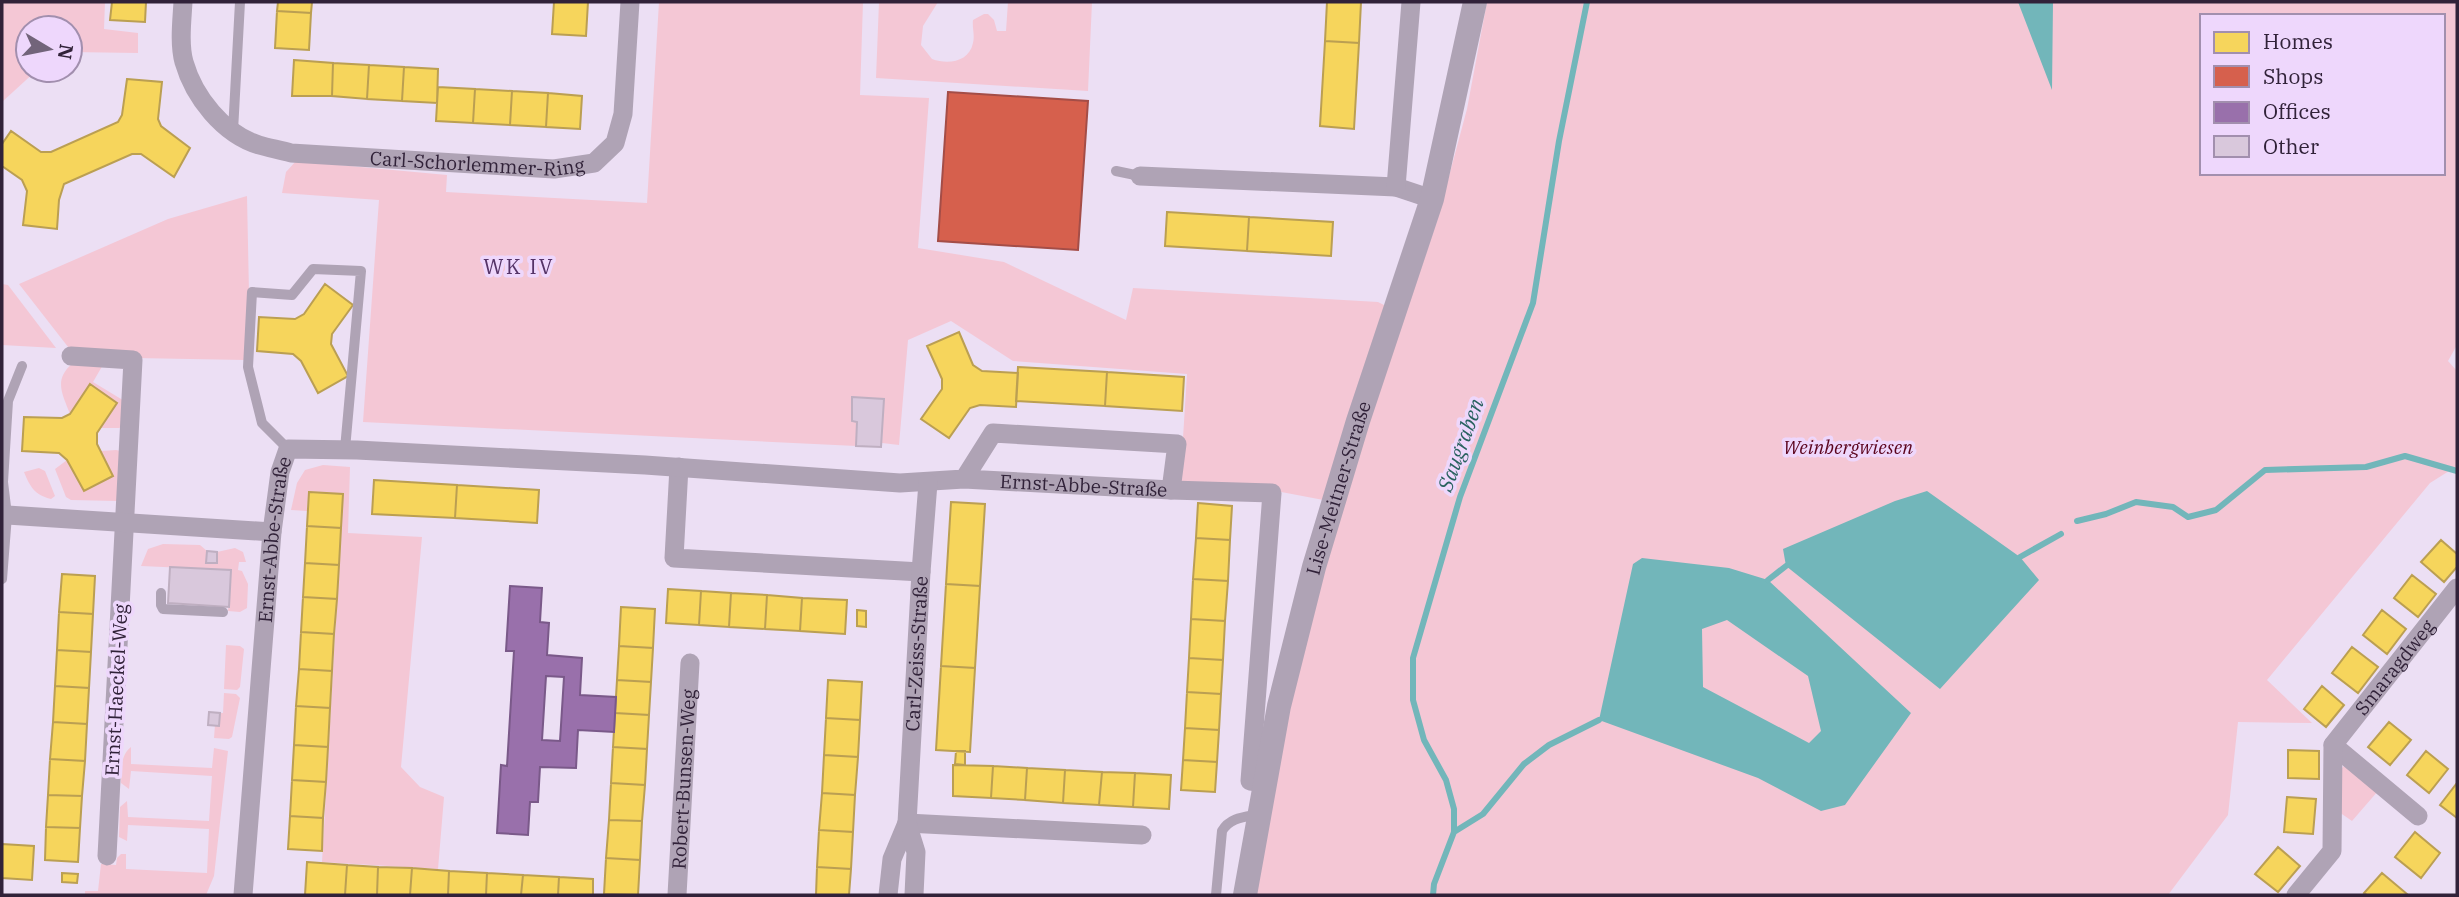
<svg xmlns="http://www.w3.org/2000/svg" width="2459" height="897" font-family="'IBM Plex Serif',serif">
  <rect width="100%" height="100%" fill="#ecdff4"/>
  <path fill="#f4c7d5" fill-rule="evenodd" d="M2,2H105L104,29L138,33V53L70,52V28H28V70H37L2,102Z
    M659,2H863L860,95L929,98L918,248L1004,262L1126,320L1133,288L1378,302L1392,309L1334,502L1276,491L1180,486L1187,374L1013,361L951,321L908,340L899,445L882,443L884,399L853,397L852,421L857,422L856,446L363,422L379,200L282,193L286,172L296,161L447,175L446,192L647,203Z
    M879,2H938L923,26L921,45L932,59C948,65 969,62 973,43C975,35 972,28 973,20L984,14H988L994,20L997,31H1006L1008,2H1092L1088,91L876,78Z
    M1487,2H2457V345L2448,361L2457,371V466L2430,483L2267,680L2312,723L2238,722L2228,815L2168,895H1255L1284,732L1343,498L1437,221L1467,109ZM2202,16H2443V173H2202Z
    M247,196L249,293L245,360L135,358L72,352L19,284L168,219Z
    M2,284L8,285L56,348L2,345Z
    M104,363L93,382L126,402L121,427L119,428H101L117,403L90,384L70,414C63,395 53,380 72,364Z
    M116,450L121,451L117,501L71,500L66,497L55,469L67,460L84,491L113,476L101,451Z
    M323,465L350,467L348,533L422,537L401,767L420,787L444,797L438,869L322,862L343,494L309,492L307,511L291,510L297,483L305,470Z
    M39,468L45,471L55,496L51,499C35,495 30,487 24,472Z
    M163,544L200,545L207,551L217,552L235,548L243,552L246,562H239L238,570L242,571L248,584L247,608L240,612L228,611L230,570L141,566L148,549Z
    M226,645L240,646L244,649L240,687L237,690L224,689Z
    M224,693L236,694L240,698L232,737L229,739L214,738L215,725H219L220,713H223Z
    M131,747V764L212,768L214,748L228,751L214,876L206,895H85V891H98L101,864L116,865L117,858L121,854H126V869L207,873L209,829L128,825L127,841L119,837L120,807L127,801L128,817L209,821L212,776L131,771L129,789L121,783C122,771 120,755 131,747Z
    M2344,766L2378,791L2352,821L2339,812L2341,769Z"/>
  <path fill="#72b6ba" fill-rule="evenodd" d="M2018,2H2053L2052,90Z
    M1927,491L2020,557L2039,580L1940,689L1786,566L1783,549L1895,501Z
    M1642,558L1729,568L1768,580L1911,713L1845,805L1821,811L1758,778L1599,720L1633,564ZM1727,620L1808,676L1821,731L1809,743L1703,687L1702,629Z"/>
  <path fill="#f6d55c" stroke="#bb9f52" stroke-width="2" d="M112,2H146L145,22L110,20Z
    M278,2H312L311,13L277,11Z
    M554,2H588L586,36L552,34Z
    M1327,2H1361L1359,43L1325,41Z
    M277,11L311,13L309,50L275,48Z
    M1325,41L1359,43L1354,129L1320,126Z
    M294,60L333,63L332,96H292Z
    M333,63L369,65L367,99L332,96Z
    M369,65L404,67L402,101L367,99Z
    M404,67L438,69L437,103L402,101Z
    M127,79L162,82L158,119L161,126L190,148L174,177L141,154H132L64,184L59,200L57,229L23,225L27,191L22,180L2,166V144L11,131L41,152H51L118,122L122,115Z
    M438,87L475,89L473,123L436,121Z
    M475,89L512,91L510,125L473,123Z
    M512,91L548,93L546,127L510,125Z
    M548,93L582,96L580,129L546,127Z
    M1167,212L1249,217L1247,251L1165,246Z
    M1249,217L1333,222L1331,256L1247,251Z
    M325,284L353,305L332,334L331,344L348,376L318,393L301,361L293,354L257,351L259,317L295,319L304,314Z
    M959,332L973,365L982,371L1018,373L1016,407L980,405L970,408L949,438L921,419L942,389V379L927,346Z
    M1018,367L1107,372L1105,406L1016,401Z
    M1107,372L1184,377L1182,411L1105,406Z
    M90,384L117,403L97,433V444L113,476L84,491L67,460L59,453L22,451L24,417L62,418L70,414Z
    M374,480L457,485L455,518L372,514Z
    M457,485L539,490L537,523L455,518Z
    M309,492L343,494L341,528L307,526Z
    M951,502L985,504L980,586L946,584Z
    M1198,503L1232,506L1230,540L1196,538Z
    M307,526L341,528L339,565L305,563Z
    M1196,538L1230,540L1228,581L1193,579Z
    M2441,540L2457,554V567L2444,582L2421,562Z
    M305,563L339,565L337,599L303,597Z
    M62,574L95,576L93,614L59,612Z
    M2412,575L2436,594L2418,617L2394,598Z
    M1193,579L1228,581L1225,621L1191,619Z
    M946,584L980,586L975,668L941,666Z
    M668,589L701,591L699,625L666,623Z
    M701,591L731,593L729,627L699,625Z
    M731,593L767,595L765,629L729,627Z
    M767,595L802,598L800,631L765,629Z
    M303,597L337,599L334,634L301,632Z
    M802,598L847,600L845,634L800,631Z
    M621,607L655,609L653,648L619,646Z
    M857,610L866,611V627L857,626Z
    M2382,610L2406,629L2387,654L2363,635Z
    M59,612L93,614L91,652L57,650Z
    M1191,619L1225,621L1223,660L1189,658Z
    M301,632L334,634L332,671L299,669Z
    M619,646L653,648L651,682L617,680Z
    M2352,647L2378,667L2358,693L2332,673Z
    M57,650L91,652L89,688L55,686Z
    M1189,658L1223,660L1221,694L1187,692Z
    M941,666L975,668L970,752L936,750Z
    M299,669L332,671L330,708L296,706Z
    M617,680L651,682L649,715L615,713Z
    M828,680L862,682L860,720L826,718Z
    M55,686L89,688L87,724L53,722Z
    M2322,686L2344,705L2326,727L2304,709Z
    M1187,692L1221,694L1219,730L1185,728Z
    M296,706L330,708L328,747L294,745Z
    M615,713L649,715L647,749L613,747Z
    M826,718L860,720L858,757L824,755Z
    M53,722L87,724L85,761L50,759Z
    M2389,722L2411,740L2390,765L2368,747Z
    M1185,728L1219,730L1217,762L1183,760Z
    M294,745L328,747L326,782L292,780Z
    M613,747L647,749L645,785L611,783Z
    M2288,750L2319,751V779L2288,778Z
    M956,751H965V765L955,764Z
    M2426,751L2448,769L2429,793L2407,775Z
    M824,755L858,757L855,795L822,793Z
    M50,759L85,761L82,796L48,795Z
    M1183,760L1217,762L1215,792L1181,790Z
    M953,765L993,766L991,798L953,796Z
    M993,766L1027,768L1025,800L991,798Z
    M1027,768L1065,770L1063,803L1025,800Z
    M1065,770L1102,772L1099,805L1063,803Z
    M1102,772L1135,773L1133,807L1099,805Z
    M1135,773L1171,775L1169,809L1133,807Z
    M292,780L326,782L323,818L290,816Z
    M611,783L645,785L642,821L609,820Z
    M2457,783V818L2440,805Z
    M822,793L855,795L853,832L819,830Z
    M48,795L82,796L80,828L46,827Z
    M2287,797L2316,799L2313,834L2284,832Z
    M290,816L323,818L322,851L288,849Z
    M609,820L642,821L640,860L606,858Z
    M46,827L80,828L78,862L45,860Z
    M819,830L853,832L851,869L817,867Z
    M2415,832L2440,853L2421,878L2395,857Z
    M2,844L34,846L32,880L2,878Z
    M2278,847L2300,866L2278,892L2255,874Z
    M606,858L640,860L638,895L604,894Z
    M307,862L347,865L345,895H305Z
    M347,865L378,867L377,895H345Z
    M378,867L412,868L410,895H377Z
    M817,867L851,869L849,895H816Z
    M412,868L449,871L448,895H410Z
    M449,871L487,873L486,895H448Z
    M62,873L78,874L77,883L62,882Z
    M487,873L523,875L521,895H486Z
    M2382,873L2407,894L2406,895H2367L2364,893Z
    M523,875L559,877L558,895H521Z
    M559,877L593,879V895H558Z"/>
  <path fill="#d6604d" stroke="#a44d47" stroke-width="2" d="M948,92L1088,101L1078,250L938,241Z"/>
  <path fill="#9970ab" stroke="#7a5989" stroke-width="2" fill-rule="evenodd" d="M510,586L542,588L540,622L549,623L547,655L582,658L580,695L616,697L614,732L578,730L576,768L540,767L538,802H530L528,835L497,833L501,765L507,766L514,651H506ZM546,676L564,677L560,741L542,740Z"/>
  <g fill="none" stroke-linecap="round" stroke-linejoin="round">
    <path stroke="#72b6ba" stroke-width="6" d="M2077,521L2106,514L2136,502L2173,507L2188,517L2216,510L2265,470L2366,467L2405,456L2457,471
      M2020,557L2061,534
      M1768,580L1786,566
      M1454,832L1483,814L1524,764L1549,745L1599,720
      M1433,895L1434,884L1454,832V809L1446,780L1424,740L1413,700V658L1460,497L1533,303L1559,141L1587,2"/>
  </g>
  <path fill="#d9c8dc" stroke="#bfafc1" stroke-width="2" d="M852,397L884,399L881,447L856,446L857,422L852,421Z
    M207,551L217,552V563H206Z
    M170,567L231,570L229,607L168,603Z
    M209,712L220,713L219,726L208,725Z"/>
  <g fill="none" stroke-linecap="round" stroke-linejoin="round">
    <path stroke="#afa3b5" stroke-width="10" d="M233,131L240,2
      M1116,171L1140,176
      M288,449L262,423L248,367L252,292L292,295L313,269L361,271L345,449
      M2,579L7,515L3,482L8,401L22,366
      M161,593V605L163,609L223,612
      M1216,895L1222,831C1230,817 1245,817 1260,814"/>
    <g stroke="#afa3b5" stroke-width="19">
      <path id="s1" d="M183,2C182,20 179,44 184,62C194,97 223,134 259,145C269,148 281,150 291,153L554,169L594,163L615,143L623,114L630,2"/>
      <path d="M1140,176L1396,187L1432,199"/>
      <path d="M1396,187L1411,2"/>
      <path d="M71,356L133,360L107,856"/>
      <path d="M679,467L674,558L921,572"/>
      <path d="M1171,490L1272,493L1250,781L1266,783"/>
      <path d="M7,515L272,532"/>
      <path d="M2333,745L2418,816"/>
      <path d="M907,823L1142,835"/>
      <path id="s2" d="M243,895L272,532L280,472L288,449L357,450L645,465L900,483L964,479L1171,490L1177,444L993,433L964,479"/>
      <path id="s3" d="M677,895L690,663"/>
      <path d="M888,895L892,859L907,823"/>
      <path id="s4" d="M914,895L916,852L907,823L921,572L928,483"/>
      <path id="s5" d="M2296,895L2332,851L2333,745L2457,588"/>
    </g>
    <path stroke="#afa3b5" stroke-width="24" id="s6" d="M1245,895L1279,706L1314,567L1358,421L1432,199L1475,2"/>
  </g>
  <g text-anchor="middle" stroke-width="7" stroke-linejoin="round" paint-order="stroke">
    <g font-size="19" fill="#312239" stroke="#eed7fc">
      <text dy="7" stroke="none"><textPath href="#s1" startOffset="396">Carl-Schorlemmer-Ring</textPath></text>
      <text dy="7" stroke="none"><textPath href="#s2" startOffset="1246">Ernst-Abbe-Straße</textPath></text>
      <text dy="7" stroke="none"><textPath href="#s6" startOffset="418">Lise-Meitner-Straße</textPath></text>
      <text dy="7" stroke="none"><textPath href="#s2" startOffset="357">Ernst-Abbe-Straße</textPath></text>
      <text dy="7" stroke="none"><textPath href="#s4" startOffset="243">Carl-Zeiss-Straße</textPath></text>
      <text dy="7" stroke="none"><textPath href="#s5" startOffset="262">Smaragdweg</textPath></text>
      <text transform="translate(116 690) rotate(-87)" y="7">Ernst-Haeckel-Weg</text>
      <text dy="7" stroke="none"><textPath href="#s3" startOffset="116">Robert-Bunsen-Weg</textPath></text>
    </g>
    <g font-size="19" font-style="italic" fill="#5b041d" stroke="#eed7fc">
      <text x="1848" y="454">Weinbergwiesen</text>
    </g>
    <g font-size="21" letter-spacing="2" fill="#553367" stroke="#eed7fc">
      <text x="519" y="274">WK IV</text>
    </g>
    <g font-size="21" font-style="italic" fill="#2a6260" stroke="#eed7fc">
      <text transform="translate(1461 445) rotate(-70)" y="7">Saugraben</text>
    </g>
  </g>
  <rect width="2459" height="897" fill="none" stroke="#312239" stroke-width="7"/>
  <rect x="2200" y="14" width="245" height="161" fill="#eed7fc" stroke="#a28fae" stroke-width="2"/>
  <rect x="2214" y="32" width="35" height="21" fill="#f6d55c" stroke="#a28fae" stroke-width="2"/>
  <text x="2263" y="49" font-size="21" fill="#312239">Homes</text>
  <rect x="2214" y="66" width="35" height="21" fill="#d6604d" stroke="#a28fae" stroke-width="2"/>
  <text x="2263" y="84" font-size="21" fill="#312239">Shops</text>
  <rect x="2214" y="102" width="35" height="21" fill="#9970ab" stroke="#a28fae" stroke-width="2"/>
  <text x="2263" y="119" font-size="21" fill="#312239">Offices</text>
  <rect x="2214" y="136" width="35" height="21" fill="#d9c8dc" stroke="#a28fae" stroke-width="2"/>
  <text x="2263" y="154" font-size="21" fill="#312239">Other</text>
  <g transform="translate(49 49) rotate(100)"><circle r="33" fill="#eed7fc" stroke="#a28fae" stroke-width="2"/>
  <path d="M0-5L12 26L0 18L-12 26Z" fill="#72647a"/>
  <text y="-10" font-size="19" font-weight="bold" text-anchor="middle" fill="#312239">N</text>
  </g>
</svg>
